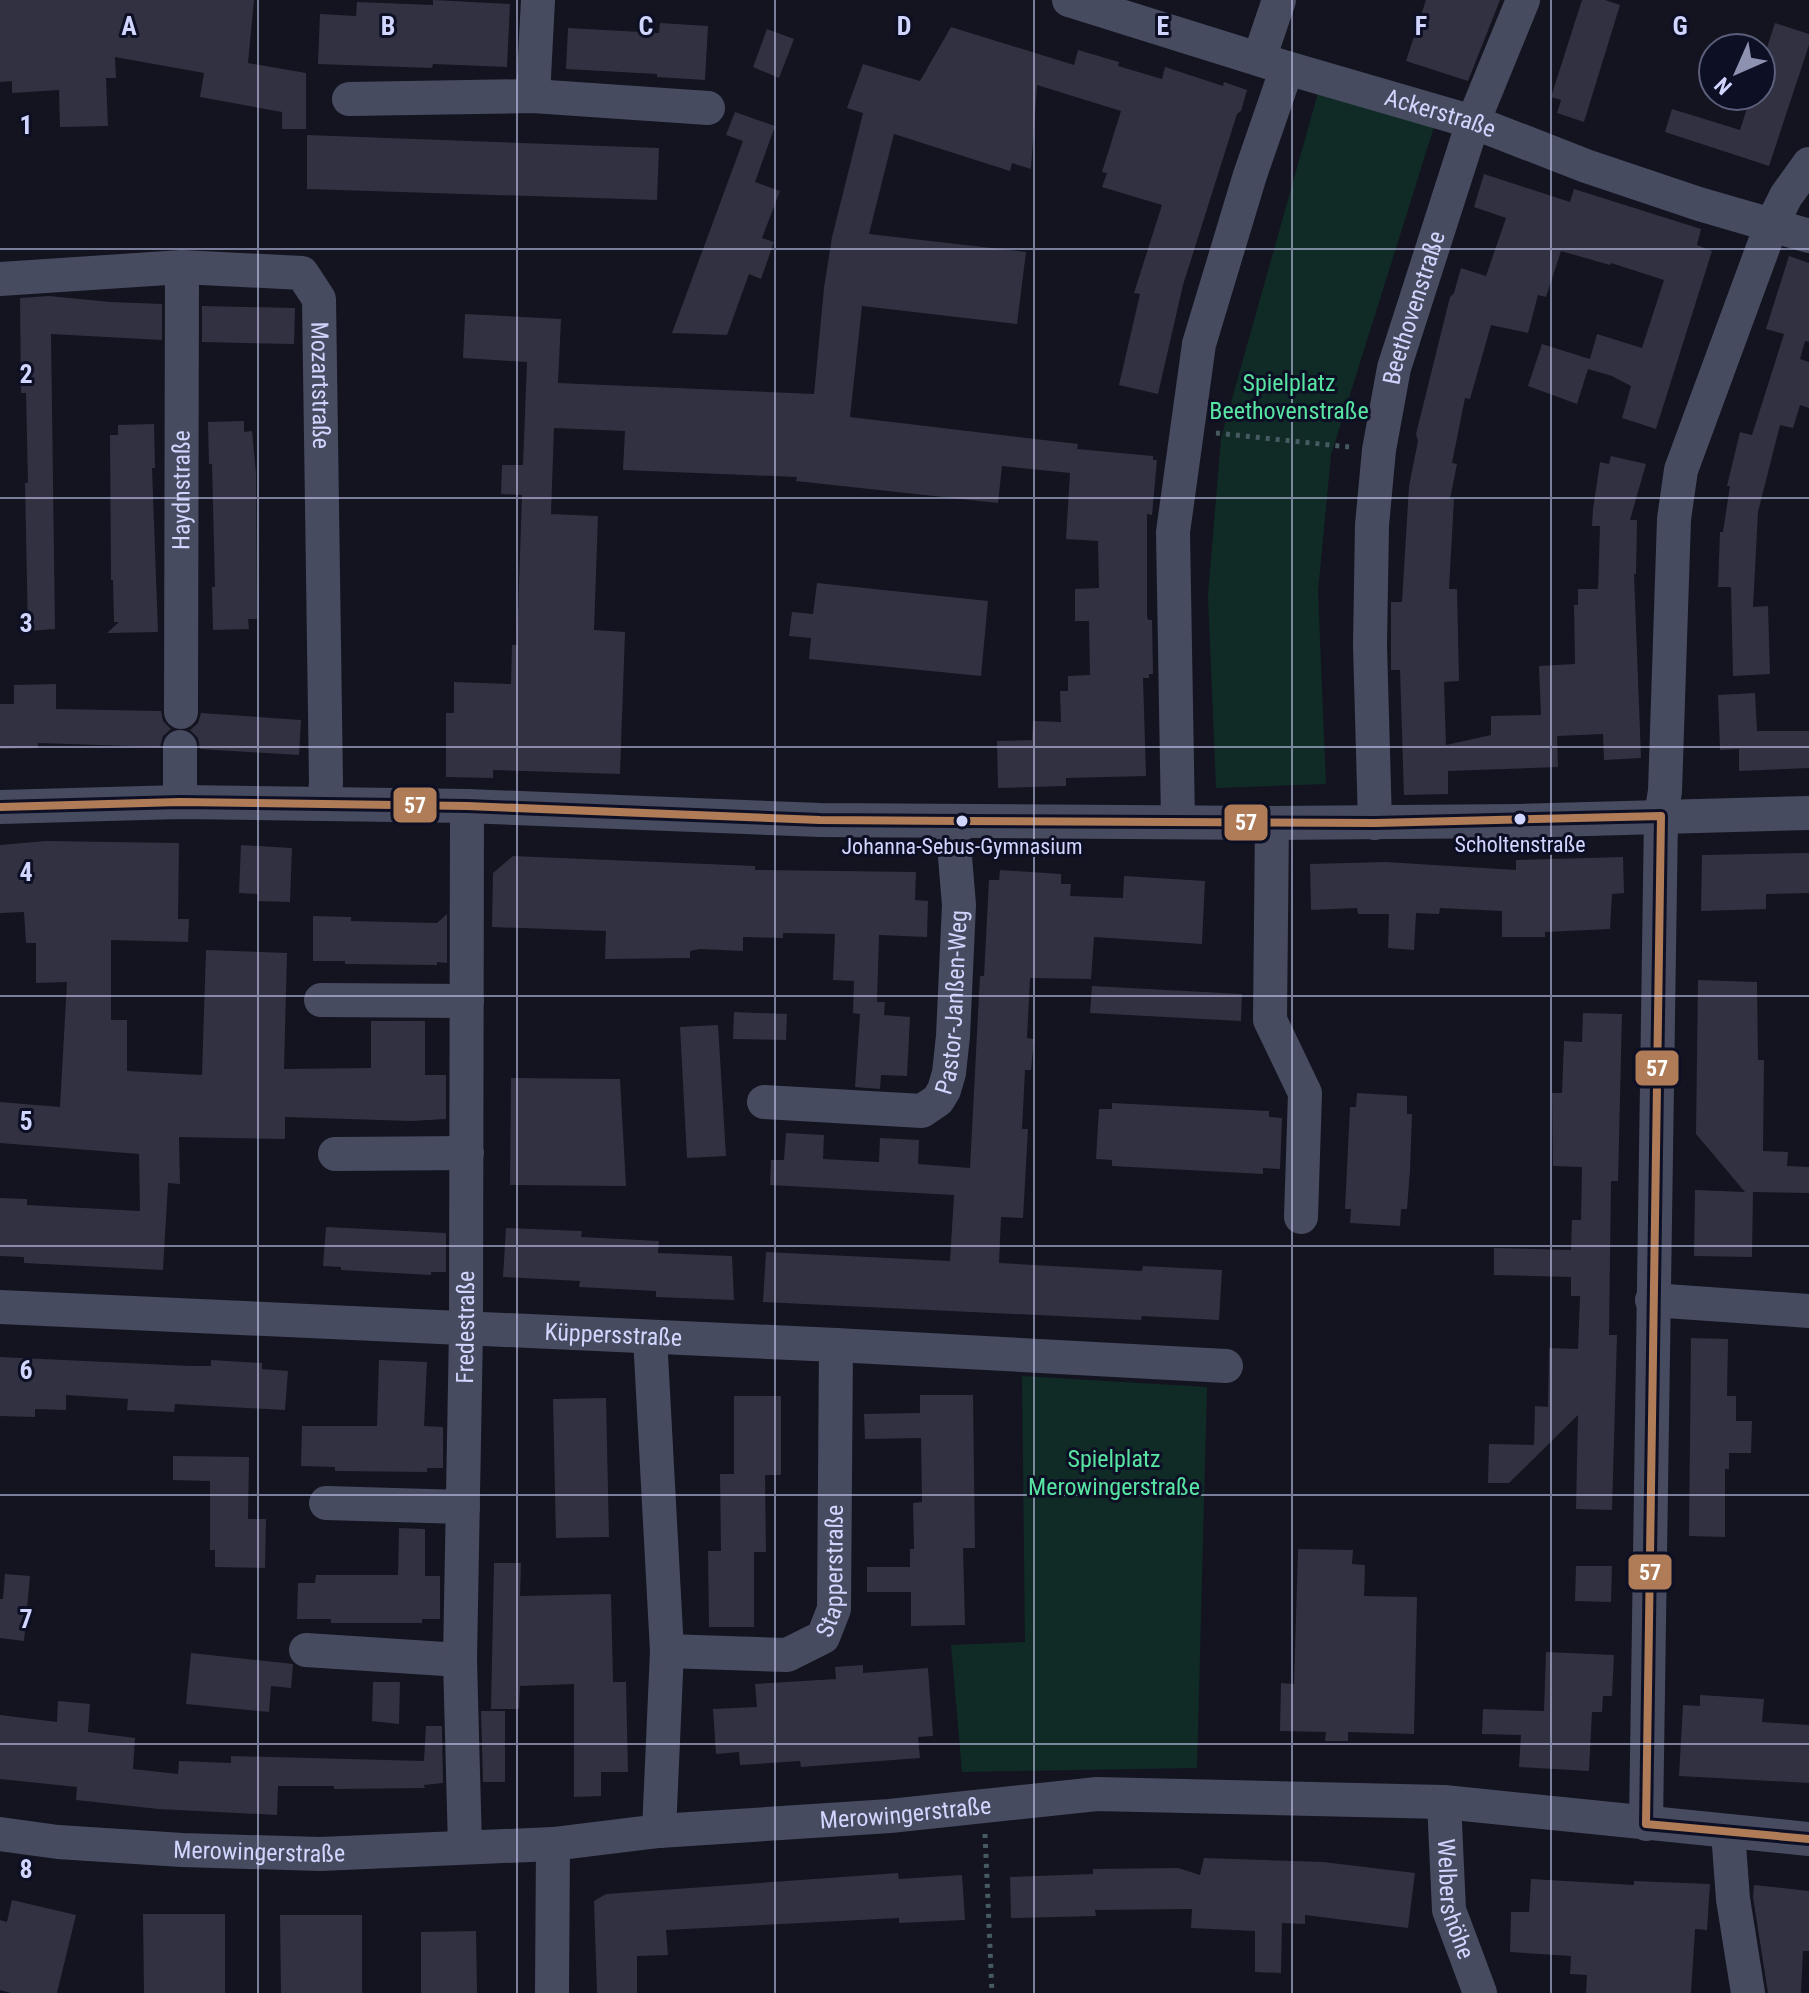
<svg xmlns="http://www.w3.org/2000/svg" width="1809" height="1993" font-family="'Roboto Condensed',sans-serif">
  <rect width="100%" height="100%" fill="#13141f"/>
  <path fill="#102b26" d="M1318,93L1434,127L1331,455L1318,591L1326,784L1216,788L1208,595L1221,438Z
    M1022,1376L1207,1387L1197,1768L962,1772L951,1645L1025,1642Z"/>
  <path fill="#313141" d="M0,0H254L248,63L306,73V129H282V112L200,97L204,73L115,57L116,78H106L108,126L60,127L59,90L12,93V81L0,82Z
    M433,0L510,4L507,67L433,64L432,68L318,64L320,14L356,16L357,2L433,5Z
    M1426,0H1500L1468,81L1406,61Z
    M1582,0H1605L1620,5L1584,122L1557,113L1561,100L1551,97Z
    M660,23L708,26L705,80L657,77V74L566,69L568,28L659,33Z
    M1775,23L1809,34V45L1769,166L1665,132L1672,109L1740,130L1751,96H1761V66Z
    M951,27L1074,65L1078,50L1119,62L1118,66L1162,79L1165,67L1223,86L1224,82L1247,90L1241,111L1237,114L1183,285L1158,394L1119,385L1140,294L1134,293L1162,205L1102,187L1107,173L1102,172L1121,111L1037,85L1031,169L1012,163L1010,171L894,134L869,234L1026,252L1017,324L862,306L850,417L1078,444L1077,449L1153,456V460H1157L1152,515L1147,514V616L1148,620H1152L1153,674H1149V678H1143L1146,776L1066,778V786L998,788L997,741L1032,740L1033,721L1061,722L1060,691H1068V676L1090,675L1089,621H1075V589L1099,588L1098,541L1066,539L1070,473L1002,466L998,503L796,481L797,477L623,470L625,431L554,428L551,514L598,516L594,630L625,632L620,774L493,770V778L446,777V713H454V682L511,684L512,645H517L522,495L501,494L502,465H523L527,362L463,358L465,314L561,319L558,383L814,394L824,288L832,237L863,113L847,108L863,64L920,81Z
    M767,29L794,39L779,78L753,67Z
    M735,112L775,126L755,182L780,191L762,238L774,242L761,279L749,274L727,335L672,333L743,141L726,135Z
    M307,135L659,148L657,200L307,189Z
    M1484,174L1570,202L1574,189L1701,229L1697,245L1712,251L1656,429L1622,418L1631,386L1612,376L1588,369L1577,404L1528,386L1542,344L1590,359L1597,334L1642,348L1664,280L1611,263L1610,265L1561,251L1546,297L1538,295L1528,333L1491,325L1470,399L1465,398L1452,463L1457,464L1450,499H1454L1449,589H1457L1459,681L1444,682L1446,745L1491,735V716L1541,715L1539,666L1575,664L1574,605H1578V589H1598L1600,526H1592L1593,509L1600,462L1609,464L1611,456L1646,464L1630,520H1637L1636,574H1634L1641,758L1604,760L1603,734L1557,736L1558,767L1448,771V794L1404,795L1400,670H1391V602H1402L1409,486L1418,441L1416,434L1450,297L1454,293L1461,268L1486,276L1506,218L1474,207Z
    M1789,256L1809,263V342L1805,341L1800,359L1809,362V408L1800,405L1793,428L1780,425L1758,512L1753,607L1768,606L1770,674L1733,676L1731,587H1718L1720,532H1723L1730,486H1727L1740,432L1752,435L1784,334L1766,329Z
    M49,296L110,302L162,304V340L51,334L55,629L28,631L25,483H28L27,437L26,393H21L20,298Z
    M202,306L295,308L294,344L202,342Z
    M244,421V432L252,431L256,473L257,619H248L249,629L213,630L212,587H215L212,464H209L208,422Z
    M154,424L155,468H152L158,632L107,633L119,622H114L113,580H111L110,435H118V425Z
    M817,583L988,601L981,676L809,659L811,638L789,636L792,612L813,614Z
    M56,684V709L161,711L163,721L171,729L163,736L160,747L38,743V748L0,749V704H14V685Z
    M1755,693L1757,731H1809V768L1739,771V749L1720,750L1718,695Z
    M201,713L301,720L299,755L200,749L198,738L190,730L198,723Z
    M46,841L179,843L178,919H189L188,942L111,940V1020H127V1071L202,1075L206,950L287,953L284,1069L371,1068V1021H425V1075H446V1119L411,1121L285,1117V1139L179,1137L180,1184L168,1183L163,1270L24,1263V1257L0,1256V1198L27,1199V1205L140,1211L139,1154L0,1143V1102L60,1107L67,982L36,983V943H26L24,912L0,913V845Z
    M241,845L292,848L290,902L258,901V894L239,893Z
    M1809,853V893L1766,894V909L1701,911L1702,855Z
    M513,856L755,866V870L916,872L915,900L928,901L927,937L879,935L877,1002H885L884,1015L910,1017L907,1076L881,1075L880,1089L855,1087L860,1014L853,1013L854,981L833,980L835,934L783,933V938L743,937V951L700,949L690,951V958L605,959L606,931L492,927L493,873Z
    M1623,857L1624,893L1612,894L1610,929L1545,932V937H1502V911L1440,908L1439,914L1416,913L1414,950L1388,948L1389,914H1358L1357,908L1311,910L1310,864L1385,862L1516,870V860Z
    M1000,870L1061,874V884H1071L1070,896L1123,898L1124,876L1205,881L1202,944L1094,937L1091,979L1030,978L1027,1038L1034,1039L1031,1070H1025L1022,1129H1028L1023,1218L1001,1217L999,1263L1142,1271L1143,1266L1222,1270L1219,1320L1142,1316L1141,1320L763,1302L766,1252L950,1261L954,1195L770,1185L771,1160H784L786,1133L824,1135L823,1159L879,1162L880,1138L919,1140L918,1164L970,1168L980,976H984L989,880H999Z
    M447,914V963L437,962V965L345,964V961H313V916L351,917V921L437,923Z
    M1698,980L1757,982L1758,1060H1764L1763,1151L1788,1152L1787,1166L1809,1167V1193L1753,1192L1752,1257L1694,1256L1695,1190L1745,1192L1696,1134Z
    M1092,986L1242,994L1241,1021L1090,1013Z
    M734,1012L787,1014L786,1040L733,1039Z
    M1583,1013L1622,1014L1618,1181H1611L1609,1335H1617L1612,1510L1576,1509L1578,1415L1509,1483H1488L1489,1444L1534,1445L1535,1406L1548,1407L1549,1348L1578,1349L1580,1296H1571V1277L1494,1275V1248L1571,1250L1572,1220H1581L1582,1167L1553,1166L1552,1093H1562L1564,1041L1582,1042Z
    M718,1025L726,1156L687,1158L680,1027Z
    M511,1078L620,1079L626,1186L510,1185Z
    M1357,1093L1407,1096V1114H1412L1410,1170L1407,1209H1401L1400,1226L1350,1223L1351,1209H1345L1350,1107H1356Z
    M1112,1103L1269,1111V1117L1282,1118L1280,1169L1263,1168V1174L1112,1166V1160L1096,1159L1099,1109H1112Z
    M326,1227L446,1233V1272H431V1275L341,1270V1267L323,1266Z
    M506,1228L582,1231L581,1237L659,1241L658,1253L732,1256L734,1300L656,1297V1291L579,1287L580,1281L503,1277Z
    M1691,1338L1728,1339L1727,1396H1736V1421H1752L1751,1453H1729V1469H1725V1537L1689,1536Z
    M0,1357L190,1366H211V1360L262,1363V1369L288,1371L285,1410L175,1404L174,1412L127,1410L128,1399L66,1395V1410L35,1409V1417L0,1416Z
    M379,1360L427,1362L424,1426L443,1427V1468H427V1472L335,1471V1467L301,1466L302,1426H377Z
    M920,1395H973L975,1548H963L965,1625L911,1626V1592H867V1567H910V1549H914L913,1503L922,1502L921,1438L865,1439L864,1414L920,1413Z
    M734,1396H781V1475H765L766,1552H754V1627H709L708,1551H721L720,1474H734Z
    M606,1398L609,1537L556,1538L553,1399Z
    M173,1456L249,1457L248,1519H266L265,1568L215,1567V1550H210V1481L173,1480Z
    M399,1528L425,1529V1576H440V1619H422V1623H331V1619H297L298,1583H315L316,1575H398Z
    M1298,1549L1353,1550L1352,1564L1365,1565L1364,1596L1417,1597L1414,1734L1348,1732V1741H1325L1326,1732L1280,1731L1281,1683L1294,1684Z
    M494,1563H521L520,1596L611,1594L613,1682H626L628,1772H601V1796L574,1797V1684L520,1686L519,1709H491Z
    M1576,1566H1612L1611,1602L1575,1601Z
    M5,1574L30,1576L24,1641L0,1638V1599H3Z
    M1546,1652L1614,1655L1612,1696H1603L1602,1712H1592L1589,1771L1519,1767L1521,1735L1482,1734L1483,1709L1544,1711Z
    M191,1653L293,1664L291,1688L271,1686L269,1712L186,1704Z
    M863,1665V1673L928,1668L933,1736L918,1737L920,1758L801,1767L800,1761L740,1765L739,1752L716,1754L713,1709L757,1707L755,1684L836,1679L835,1667Z
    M373,1682H400L399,1724L372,1721Z
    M1700,1695L1764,1699L1762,1722L1809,1725V1783L1679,1776L1683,1705L1700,1706Z
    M58,1701L90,1704L88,1732L135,1738L133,1769L178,1774L179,1761L231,1763V1756L424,1761L426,1726H442L443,1783L424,1785L425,1788L334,1789V1786H278L277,1815L158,1809L76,1800L77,1787L0,1779V1715L57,1722Z
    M481,1711H505V1782H483Z
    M1204,1858L1323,1862L1415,1873L1408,1928L1305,1915V1924L1282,1923L1281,1973L1255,1972V1931L1191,1928L1192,1909L1095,1910L1096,1916L1011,1918L1010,1877L1093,1874V1869L1178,1868L1200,1875Z
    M898,1873L899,1879L962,1875L965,1920L899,1923V1918L666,1930L668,1955L637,1956V1993H597L594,1901L606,1894Z
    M1531,1879L1634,1885V1881L1710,1884L1707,1930L1695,1929L1691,1993H1586L1587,1975L1570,1974L1571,1956L1510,1952L1511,1912H1529Z
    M1754,1885L1809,1891V1951H1803L1801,1993H1768L1753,1897Z
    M12,1900L76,1915L57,1993H11L0,1990V1920L7,1922Z
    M143,1914H225V1993H144Z
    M280,1915H362V1993H281Z
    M476,1931L477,1993H421V1932Z"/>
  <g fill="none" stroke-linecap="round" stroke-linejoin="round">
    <path stroke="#465a61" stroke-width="5" stroke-dasharray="4 6" stroke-linecap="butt" d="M1216,433L1349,447
      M985,1834L992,1993"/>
    <g stroke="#474b60" stroke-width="34">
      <path id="s1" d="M1069,0L1287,68L1473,122L1586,166L1699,204L1809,236"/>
      <path d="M1259,59L1279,0"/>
      <path d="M533,96L538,0"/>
      <path d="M349,99L533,96L708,108"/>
      <path id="s2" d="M0,279L182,267L302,273L319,299L326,783L324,804"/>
      <path id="s3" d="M181,712L182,267"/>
      <path d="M180,747V802"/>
      <path d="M0,807L180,802L324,804L467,806L820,820L1272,823L1519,821L1809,813"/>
      <path d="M1178,822L1173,532L1199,344L1250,175L1287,68"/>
      <path d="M1272,823L1270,1020L1305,1093L1301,1217"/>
      <path id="s4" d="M1375,823L1370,645L1372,525L1379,450L1394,368L1473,122L1523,0"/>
      <path d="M321,1000L467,1001"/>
      <path id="s5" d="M764,1102L922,1111L938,1100L944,1090L949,1073L953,1036L959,905L952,821"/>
      <path d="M335,1154L467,1153"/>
      <path d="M1652,1300L1809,1311"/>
      <path id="s6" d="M0,1307L836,1345L1226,1366"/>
      <path d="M650,1337L667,1651L659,1831"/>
      <path d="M326,1503L463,1507"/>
      <path d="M306,1650L460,1660"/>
      <path id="s7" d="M667,1651L787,1655L823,1637L834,1609L836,1345"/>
      <path id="s8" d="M1444,1802L1449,1910L1480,1993"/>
      <path d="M1646,1824L1661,816L1665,791L1674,519L1681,470L1771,226L1786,196L1809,164"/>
      <path d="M1728,1832L1733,1899L1748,1993"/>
      <path id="s9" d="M0,1834L58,1842L182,1850L320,1854L553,1844L659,1831L890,1816L1097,1794L1444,1802L1809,1839"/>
      <path id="s10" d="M465,1847L460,1660L466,1329L467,806"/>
      <path d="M552,1993L553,1844"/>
    </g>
    <g stroke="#0d0f25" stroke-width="14">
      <path id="bus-1" d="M0,807L180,802L467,806L820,820L961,821L1375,823L1661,816
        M1646,1824L1661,816
        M1646,1824L1809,1839"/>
    </g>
    <use href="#bus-1" stroke="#b07c57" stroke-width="8"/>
  </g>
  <path fill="none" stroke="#d1d6ff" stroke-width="2" stroke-opacity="0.55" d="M258,0V1993M517,0V1993M775,0V1993M1034,0V1993M1292,0V1993M1551,0V1993M0,249H1809M0,498H1809M0,747H1809M0,996H1809M0,1246H1809M0,1495H1809M0,1744H1809"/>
  <g fill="#d1d6ff" stroke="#0d0f25" stroke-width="3">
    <circle cx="1520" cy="819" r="7"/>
    <circle cx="962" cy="821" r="7"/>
  </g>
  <g text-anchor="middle" stroke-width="6" stroke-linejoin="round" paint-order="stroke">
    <g font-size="22" fill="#d1d6ff" stroke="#0d0f25">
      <text x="1520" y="852">Scholtenstraße</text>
      <text x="962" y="854">Johanna-Sebus-Gymnasium</text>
    </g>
    <g font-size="24" fill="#d1d6ff" stroke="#0d0f25">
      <text dy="8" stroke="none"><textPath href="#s1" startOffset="388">Ackerstraße</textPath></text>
      <text dy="8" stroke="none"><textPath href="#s4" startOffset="520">Beethovenstraße</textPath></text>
      <text dy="8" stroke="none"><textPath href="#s2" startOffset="420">Mozartstraße</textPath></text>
      <text dy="8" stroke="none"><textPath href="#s3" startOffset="222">Haydnstraße</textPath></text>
      <text dy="8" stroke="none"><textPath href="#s5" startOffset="278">Pastor-Janßen-Weg</textPath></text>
      <text dy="8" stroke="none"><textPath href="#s10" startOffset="520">Fredestraße</textPath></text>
      <text dy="8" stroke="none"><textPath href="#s6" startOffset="614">Küppersstraße</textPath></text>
      <text dy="8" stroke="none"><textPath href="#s7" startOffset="228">Stapperstraße</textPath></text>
      <text dy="8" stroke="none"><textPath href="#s9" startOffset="908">Merowingerstraße</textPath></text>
      <text dy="8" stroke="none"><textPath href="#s9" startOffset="260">Merowingerstraße</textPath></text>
      <text dy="8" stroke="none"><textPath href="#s8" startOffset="98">Welbershöhe</textPath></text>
    </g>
    <g font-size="24" fill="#58e4a2" stroke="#0d0f25">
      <text x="1289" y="391">Spielplatz<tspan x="1289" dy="28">Beethovenstraße</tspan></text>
      <text x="1114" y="1467">Spielplatz<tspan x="1114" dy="28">Merowingerstraße</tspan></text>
    </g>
  </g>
  <g font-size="26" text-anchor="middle" font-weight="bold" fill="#d1d6ff" stroke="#0d0f25" stroke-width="6" stroke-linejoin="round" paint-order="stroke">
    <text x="129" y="35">A</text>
    <text x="388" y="35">B</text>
    <text x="646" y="35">C</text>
    <text x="904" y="35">D</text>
    <text x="1163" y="35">E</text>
    <text x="1421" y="35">F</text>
    <text x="1680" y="35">G</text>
    <text x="26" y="134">1</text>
    <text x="26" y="383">2</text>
    <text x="26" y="632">3</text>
    <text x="26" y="881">4</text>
    <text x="26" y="1130">5</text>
    <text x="26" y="1379">6</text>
    <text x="26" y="1628">7</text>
    <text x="26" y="1878">8</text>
  </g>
  <g stroke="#0d0f25" stroke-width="3">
    <rect x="392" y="786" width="46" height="38" rx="8" fill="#b07c57"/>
    <rect x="1223" y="803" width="46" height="39" rx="8" fill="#b07c57"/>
    <rect x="1634" y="1049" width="46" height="38" rx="8" fill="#b07c57"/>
    <rect x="1627" y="1553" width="46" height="38" rx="8" fill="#b07c57"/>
  </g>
  <g font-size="22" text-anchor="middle" font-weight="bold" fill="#fff">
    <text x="415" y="813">57</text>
    <text x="1246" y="830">57</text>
    <text x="1657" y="1076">57</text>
    <text x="1650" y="1580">57</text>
  </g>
  <g transform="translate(1737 72) rotate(225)"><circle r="38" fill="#0d0f25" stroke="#5b5f7c" stroke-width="2"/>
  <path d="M0-6L14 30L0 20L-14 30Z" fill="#8e92b1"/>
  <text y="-12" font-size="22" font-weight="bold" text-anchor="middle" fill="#d1d6ff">N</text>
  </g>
</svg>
